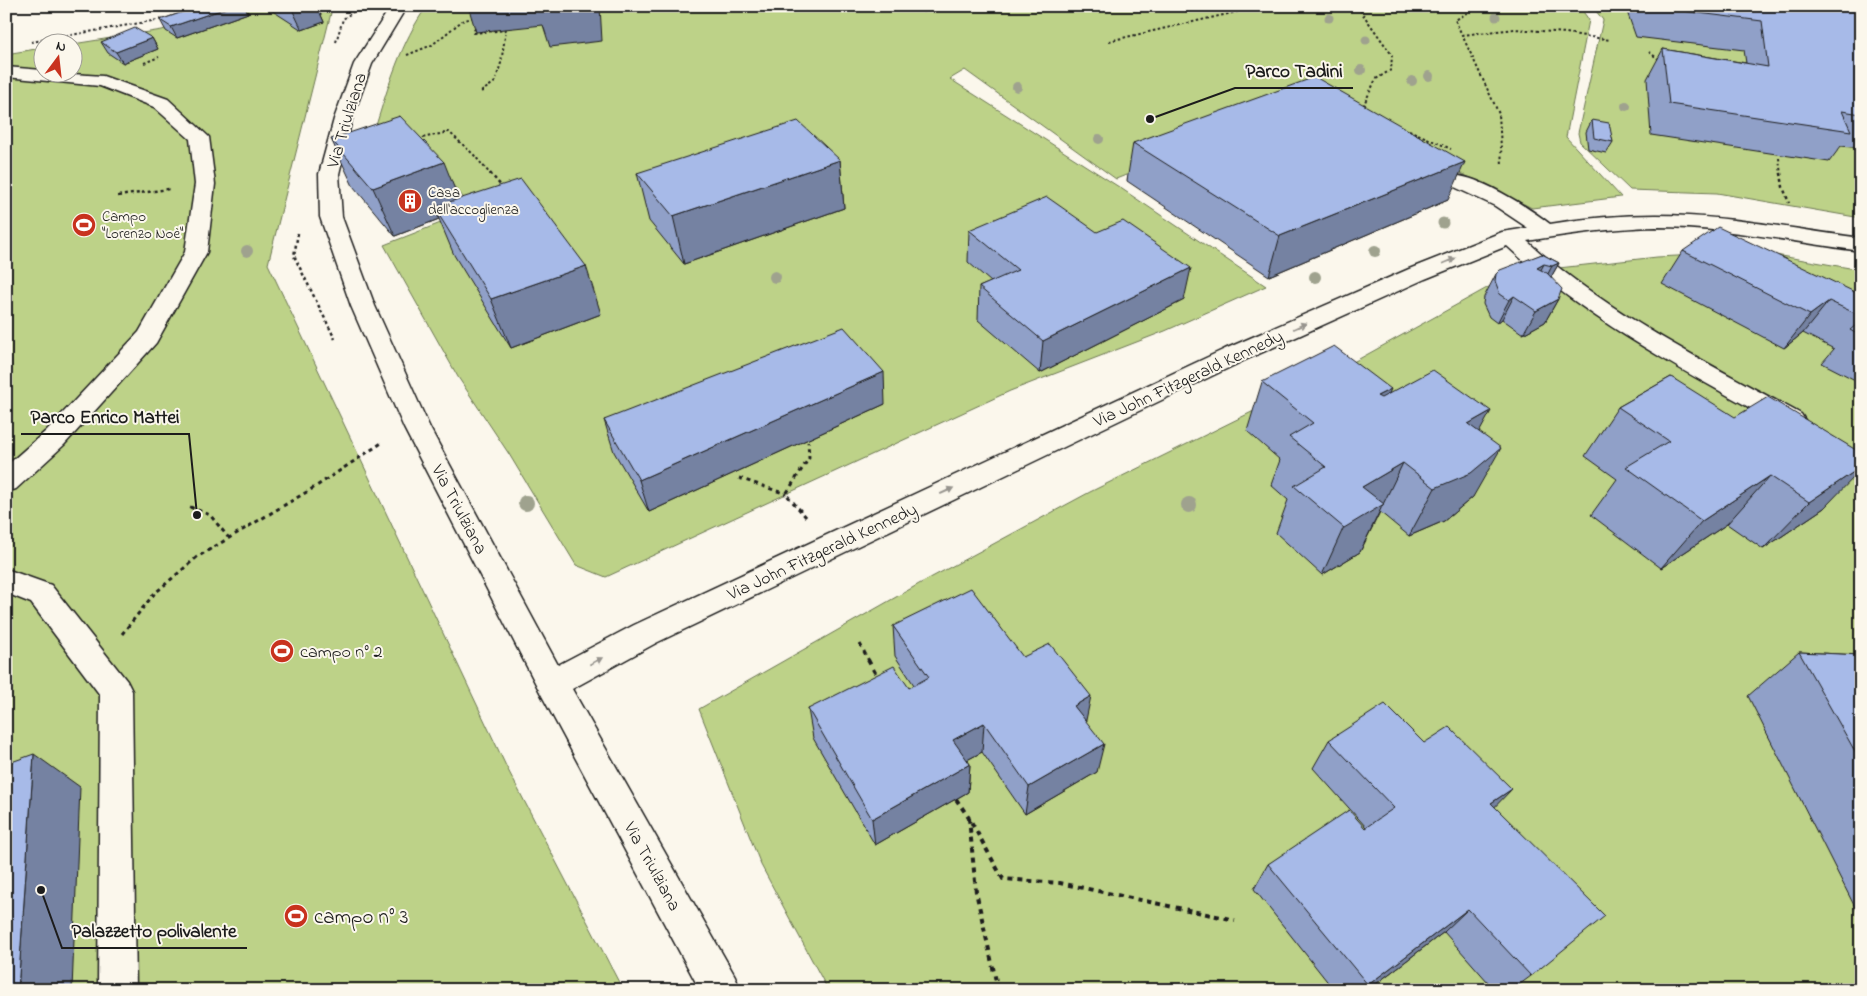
<svg xmlns="http://www.w3.org/2000/svg" width="1867" height="996" font-family="'Indie Flower',sans-serif">
  <rect width="100%" height="100%" fill="#fbf7ec"/>
  <filter id="ink" filterUnits="userSpaceOnUse"><feTurbulence type="fractalNoise" baseFrequency=".02" numOctaves="2"/><feDisplacementMap in="SourceGraphic" scale="10" xChannelSelector="R" yChannelSelector="G"/><feConvolveMatrix kernelMatrix="1 2 1 2 8 2 1 2 1" color-interpolation-filters="sRGB"/></filter>
  <g filter="url(#ink)">
    <path fill="#bdd288" stroke="#6c7752" d="M233,6H324L331,13L268,264L506,766L623,990H6V54L42,48V72H72L73,44L162,30Z
      M427,6H1579L1589,20L1566,137L1621,197L1532,208L1312,101L1116,179L965,70L950,79L1119,187L1266,286L1165,331L1010,391L606,577L576,565L509,454L458,377L384,245L474,210L430,158L375,129C388,87 401,42 427,6Z
      M1592,6H1809L1861,41V218L1717,193L1630,190L1580,142L1578,133L1603,20Z
      M1758,252L1861,270V990H828L761,865L699,709L919,584L1090,492L1359,359L1514,273L1657,257Z"/>
    <g fill="none" stroke-linecap="round" stroke-linejoin="round">
      <g stroke="#1c1c1c" stroke-width="3">
        <path id="minor" d="M391,6H407L372,64L352,119L339,174L342,217L375,306L430,428L558,665L634,625L1225,349L1409,269L1502,232L1528,228L1495,206L1448,184L1445,180L1448,176C1471,170 1531,209 1550,224C1585,218 1622,215 1656,215C1725,215 1793,229 1861,238V251C1793,242 1724,227 1656,227C1613,228 1569,234 1527,241C1608,314 1706,362 1801,414L1805,420L1801,426L1792,429L1783,426C1686,372 1589,322 1507,246L1425,279L1243,361L656,643L572,689L735,976L740,990H700L541,694L404,428L351,306L320,217L319,174L334,119L354,64Z
          M6,67L42,70V72L103,76L168,99L209,137L215,184L207,252L156,343L64,445L16,489L6,492V466L46,431L139,332L185,252L195,184L190,139L154,107L100,86L6,77Z
          M6,569L51,585L127,681L132,691L136,990H98L100,695L31,603L6,593Z"/>
      </g>
      <path stroke="#1c1c1c" stroke-width="2" stroke-dasharray="2.5 2.5" stroke-linecap="butt" d="M1357,6L1392,55L1391,70L1376,79L1364,104L1367,107
        M1465,6L1473,10L1455,20L1499,114L1502,165
        M475,23L474,33L506,30L501,63L495,82L481,92
        M1462,35L1515,29L1566,33L1610,40
        M1109,41L1263,6
        M31,42L163,19
        M336,42L343,19L357,9
        M1649,52L1661,61
        M407,55L432,45L462,21L475,17
        M144,63L159,57
        M1409,130L1451,149
        M418,139L449,132L474,155L491,175
        M1779,158L1781,175"/>
      <path stroke="#1c1c1c" stroke-width="2.5" stroke-dasharray="3 3" stroke-linecap="butt" d="M490,173L503,188
        M1781,173L1783,187L1789,203
        M118,196L169,189
        M298,233L294,256L335,339"/>
      <path stroke="#1c1c1c" stroke-width="3" stroke-dasharray="4 4" stroke-linecap="butt" d="M739,478L786,494
        M190,507L210,515L228,537
        M806,517L786,494L809,458L808,442
        M122,634L154,594L197,557L315,487L383,442
        M860,644L869,661"/>
      <path stroke="#1c1c1c" stroke-width="4" stroke-dasharray="5 5" stroke-linecap="butt" d="M868,660L878,678
        M956,799L969,818
        M998,990L976,892L969,818L1003,879L1060,883L1235,920
        M1571,990L1572,988"/>
      <use href="#minor" fill="#fbf7ec" fill-rule="evenodd"/>
    </g>
    <g fill="#9fa28e">
      <circle cx="1496" cy="17" r="4.5"/>
      <circle cx="1329" cy="18" r="4.5"/>
      <circle cx="1366" cy="40" r="4.5"/>
      <circle cx="1361" cy="70" r="5"/>
      <circle cx="1429" cy="76" r="5"/>
      <circle cx="1412" cy="81" r="5"/>
      <circle cx="1017" cy="87" r="5"/>
      <circle cx="1626" cy="106" r="5"/>
      <circle cx="1099" cy="139" r="5"/>
      <circle cx="1443" cy="223" r="5.5"/>
      <circle cx="247" cy="251" r="6"/>
      <circle cx="1375" cy="251" r="6"/>
      <circle cx="775" cy="277" r="6"/>
      <circle cx="1315" cy="277" r="6"/>
      <circle cx="526" cy="503" r="8"/>
      <circle cx="1189" cy="505" r="8"/>
    </g>
    <path fill="#90a0c8" stroke="#1c1c1c" d="M200,6H244L248,13L177,38L166,31L160,20Z
      M265,6H317L324,22L302,30Z
      M912,6H938L923,12Z
      M1625,6H1861V148L1841,146L1829,162L1651,135L1647,79L1663,49L1746,63L1744,50L1636,37Z
      M152,38L158,49L123,63L108,53L101,42Z
      M1592,120L1613,142L1606,153L1588,149L1586,132Z
      M331,139L459,199L601,314L511,348L454,255L439,219L395,236L353,186Z
      M1133,143L1448,200L1269,276L1127,181Z
      M840,160L844,208L684,264L649,221L637,173Z
      M969,230L1184,300L1040,373L978,320L979,287L991,282L968,262Z
      M1683,251L1861,295V383L1822,363L1834,349L1803,333L1784,348L1662,284Z
      M1542,254L1559,263L1551,277L1558,299L1545,322L1523,334L1502,319L1497,323L1489,317L1483,304L1484,297L1496,274Z
      M1671,377L1824,508L1763,549L1727,524L1661,568L1591,515L1617,479L1585,456L1618,407Z
      M1262,382L1389,394L1479,432L1473,497L1444,521L1409,536L1380,512L1360,552L1322,575L1276,533L1288,500L1271,485L1280,460L1247,431Z
      M885,404L649,512L614,452L604,420Z
      M893,626L1023,657L1085,721L1097,772L1025,814L982,752L967,760L970,764L968,792L875,845L813,738L808,709L909,688L914,685L895,656Z
      M1799,652L1861,655V919L1748,696Z
      M1329,740L1424,743L1495,807L1531,976L1512,990H1495L1444,932L1368,990H1334L1254,889L1268,864L1366,827L1313,768Z"/>
    <path fill="#7582a2" stroke="#1c1c1c" d="M232,6H244L248,13L177,38L171,27Z
      M300,6H317L324,22L302,30L292,9Z
      M468,6H600L602,41L550,47L543,25L476,32Z
      M923,6H938L923,12Z
      M152,38L158,49L123,63L116,52Z
      M840,160L844,208L684,264L673,216Z
      M444,162L463,210L434,207L439,219L395,236L373,188Z
      M1465,162L1448,200L1269,276L1280,236Z
      M1559,263L1546,286L1540,289L1552,266Z
      M1544,264L1532,287L1537,268Z
      M586,266L601,314L511,348L491,299Z
      M1191,268L1184,300L1040,373L1043,341Z
      M1514,296L1502,319L1497,323L1509,300Z
      M1558,299L1545,322L1523,334L1536,311Z
      M1829,301L1803,333L1784,348L1810,315Z
      M884,372L885,404L649,512L639,480Z
      M1391,389L1369,437L1377,396Z
      M1491,411L1464,460L1468,424Z
      M1501,448L1473,497L1444,521L1409,536L1435,488Z
      M1403,463L1360,552L1322,575L1362,487Z
      M1861,467V470L1824,508L1763,549L1809,502Z
      M1770,476L1727,524L1661,568L1702,521Z
      M1091,696L1085,725L1074,706Z
      M984,723L982,752L952,768L953,740Z
      M1104,744L1097,772L1025,814L1029,787Z
      M34,754L80,787L72,990H18Z
      M970,764L968,792L875,845L872,819Z
      M1512,789L1487,815L1491,803Z
      M1468,909L1444,932L1368,990H1363L1368,985Z"/>
    <path fill="#a7bae8" stroke="#1c1c1c" d="M200,6H232L171,27L160,20Z
      M287,6H300L292,9Z
      M1650,6H1861V114L1842,111L1851,131L1669,104L1663,49L1768,67L1762,21L1651,7Z
      M135,28L152,38L116,52L101,42Z
      M1315,77L1465,162L1280,236L1133,143Z
      M400,116L444,162L373,188L331,139Z
      M1592,120L1609,123L1613,142L1594,138Z
      M798,121L840,160L673,216L637,173Z
      M521,179L586,266L491,299L434,207Z
      M1047,197L1097,232L1123,221L1191,268L1043,341L979,287L1018,270L969,230Z
      M1718,227L1861,295V316L1829,301L1810,315L1683,251Z
      M1542,254L1559,263L1552,266L1544,264L1537,268L1547,273L1562,289L1558,299L1536,311L1514,296L1509,300L1500,294L1495,281L1496,274L1500,270Z
      M1861,321V336L1850,330Z
      M844,327L884,372L639,480L604,420Z
      M1334,346L1391,389L1377,396L1381,398L1433,370L1491,411L1468,424L1501,448L1471,473L1435,488L1403,463L1362,487L1384,504L1344,528L1294,486L1326,467L1289,437L1313,423L1262,382Z
      M1671,377L1735,417L1768,397L1861,453V467L1809,502L1770,476L1702,521L1626,467L1669,441L1618,407Z
      M971,588L1023,657L1050,644L1091,696L1074,706L1104,744L1029,787L984,723L953,740L970,764L872,819L808,709L894,666L909,688L929,677L893,626Z
      M1799,652L1861,655V762Z
      M1385,704L1424,743L1449,727L1512,789L1491,803L1605,916L1531,976L1468,909L1368,985L1268,864L1349,810L1365,828L1394,808L1329,740Z
      M34,754L18,990H6V764Z"/>
    <defs><path id="oneway-solid" d="M-6-.8H1V-3.2L6.5 0L1 3.2V.8H-6Z" transform="scale(1.25)"/></defs>
    <g fill="#97948e">
      <use href="#oneway-solid" transform="translate(1449 261) rotate(-23)"/>
      <use href="#oneway-solid" transform="translate(1300 326) rotate(-24)"/>
      <use href="#oneway-solid" transform="translate(947 491) rotate(-25)"/>
      <use href="#oneway-solid" transform="translate(596 661) rotate(-28)"/>
    </g>
  </g>
  <defs>
    <g id="building-disc" transform="scale(1.25)"><circle r="9.5" fill="#c8321e" stroke="#fbf7ec"/><path d="M-4-6H4V6H1V3H-1V6H-4ZM-2.5-4.3h1.7v1.8h-1.7ZM.8-4.3h1.7v1.8H.8ZM-2.5-1h1.7V.8h-1.7ZM.8-1h1.7V.8H.8Z" fill="#fff"/></g>
    <g id="stadium-disc" transform="scale(1.25)"><circle r="9.5" fill="#c8321e" stroke="#fbf7ec"/><path d="M0-5a6.5 5 0 1 0 0 10a6.5 5 0 1 0 0-10ZM-3.5-1.8h7v3.6h-7Z" fill="#fff"/></g>
  </defs>
  <g fill-rule="evenodd">
    <use href="#building-disc" x="410" y="201"/>
    <use href="#stadium-disc" x="84" y="225"/>
    <use href="#stadium-disc" x="282" y="651"/>
    <use href="#stadium-disc" x="296" y="916"/>
  </g>
  <g text-anchor="middle" stroke-width="4" stroke-linejoin="round" paint-order="stroke">
    <g font-size="15" fill="#1c1c1c" stroke="#fbf7ec" text-anchor="start">
      <text x="428" y="197">Casa<tspan x="428" dy="17">dell'accoglienza</tspan></text>
      <text x="102" y="221">Campo<tspan x="102" dy="17">"Lorenzo Noè"</tspan></text>
    </g>
    <g font-size="18" fill="#1c1c1c" stroke="#fbf7ec">
      <text transform="translate(346 120) rotate(-73)" y="6">Via Triulziana</text>
      <text transform="translate(1188 378) rotate(-25)" y="6">Via John Fitzgerald Kennedy</text>
      <text transform="translate(460 509) rotate(62)" y="6">Via Triulziana</text>
      <text transform="translate(822 551) rotate(-25)" y="6">Via John Fitzgerald Kennedy</text>
      <text transform="translate(653 866) rotate(61)" y="6">Via Triulziana</text>
    </g>
    <g font-size="18" fill="#1c1c1c" stroke="#fbf7ec" text-anchor="start">
      <text x="300" y="657">campo n° 2</text>
    </g>
    <g font-size="21" fill="#1c1c1c" stroke="#fbf7ec" text-anchor="start">
      <text x="314" y="923">campo n° 3</text>
    </g>
  </g>
  <path fill="none" stroke="#1c1c1c" stroke-width="2" d="M1150 119L1235 88H1353M197 515L189 434H21M41 890L62 948H247"/>
  <g fill="#1c1c1c" stroke="#fbf7ec" stroke-width="2">
    <circle cx="1150" cy="119" r="5"/>
    <circle cx="197" cy="515" r="5"/>
    <circle cx="41" cy="890" r="5"/>
  </g>
  <g font-size="19" text-anchor="middle" font-weight="bold" fill="#1c1c1c" stroke="#fbf7ec" stroke-width="4" stroke-linejoin="round" paint-order="stroke">
    <text x="1294" y="77">Parco Tadini</text>
    <text x="105" y="423">Parco Enrico Mattei</text>
    <text x="154" y="937">Palazzetto polivalente</text>
  </g>
  <rect width="1867" height="996" fill="none" stroke="#fbf7ec" stroke-width="25"/>
  <rect x="12" y="12" width="1842" height="971" fill="none" stroke="#1c1c1c" stroke-width="2" filter="url(#ink)"/>
  <g transform="translate(58 58) rotate(15)"><circle r="24" fill="#fbf7ec" stroke="#a29f99"/>
  <path d="M0-4L9 19L0 12L-9 19Z" fill="#c8321e"/>
  <text y="-8" font-size="14" font-weight="bold" text-anchor="middle" fill="#1c1c1c">N</text>
  </g>
</svg>
